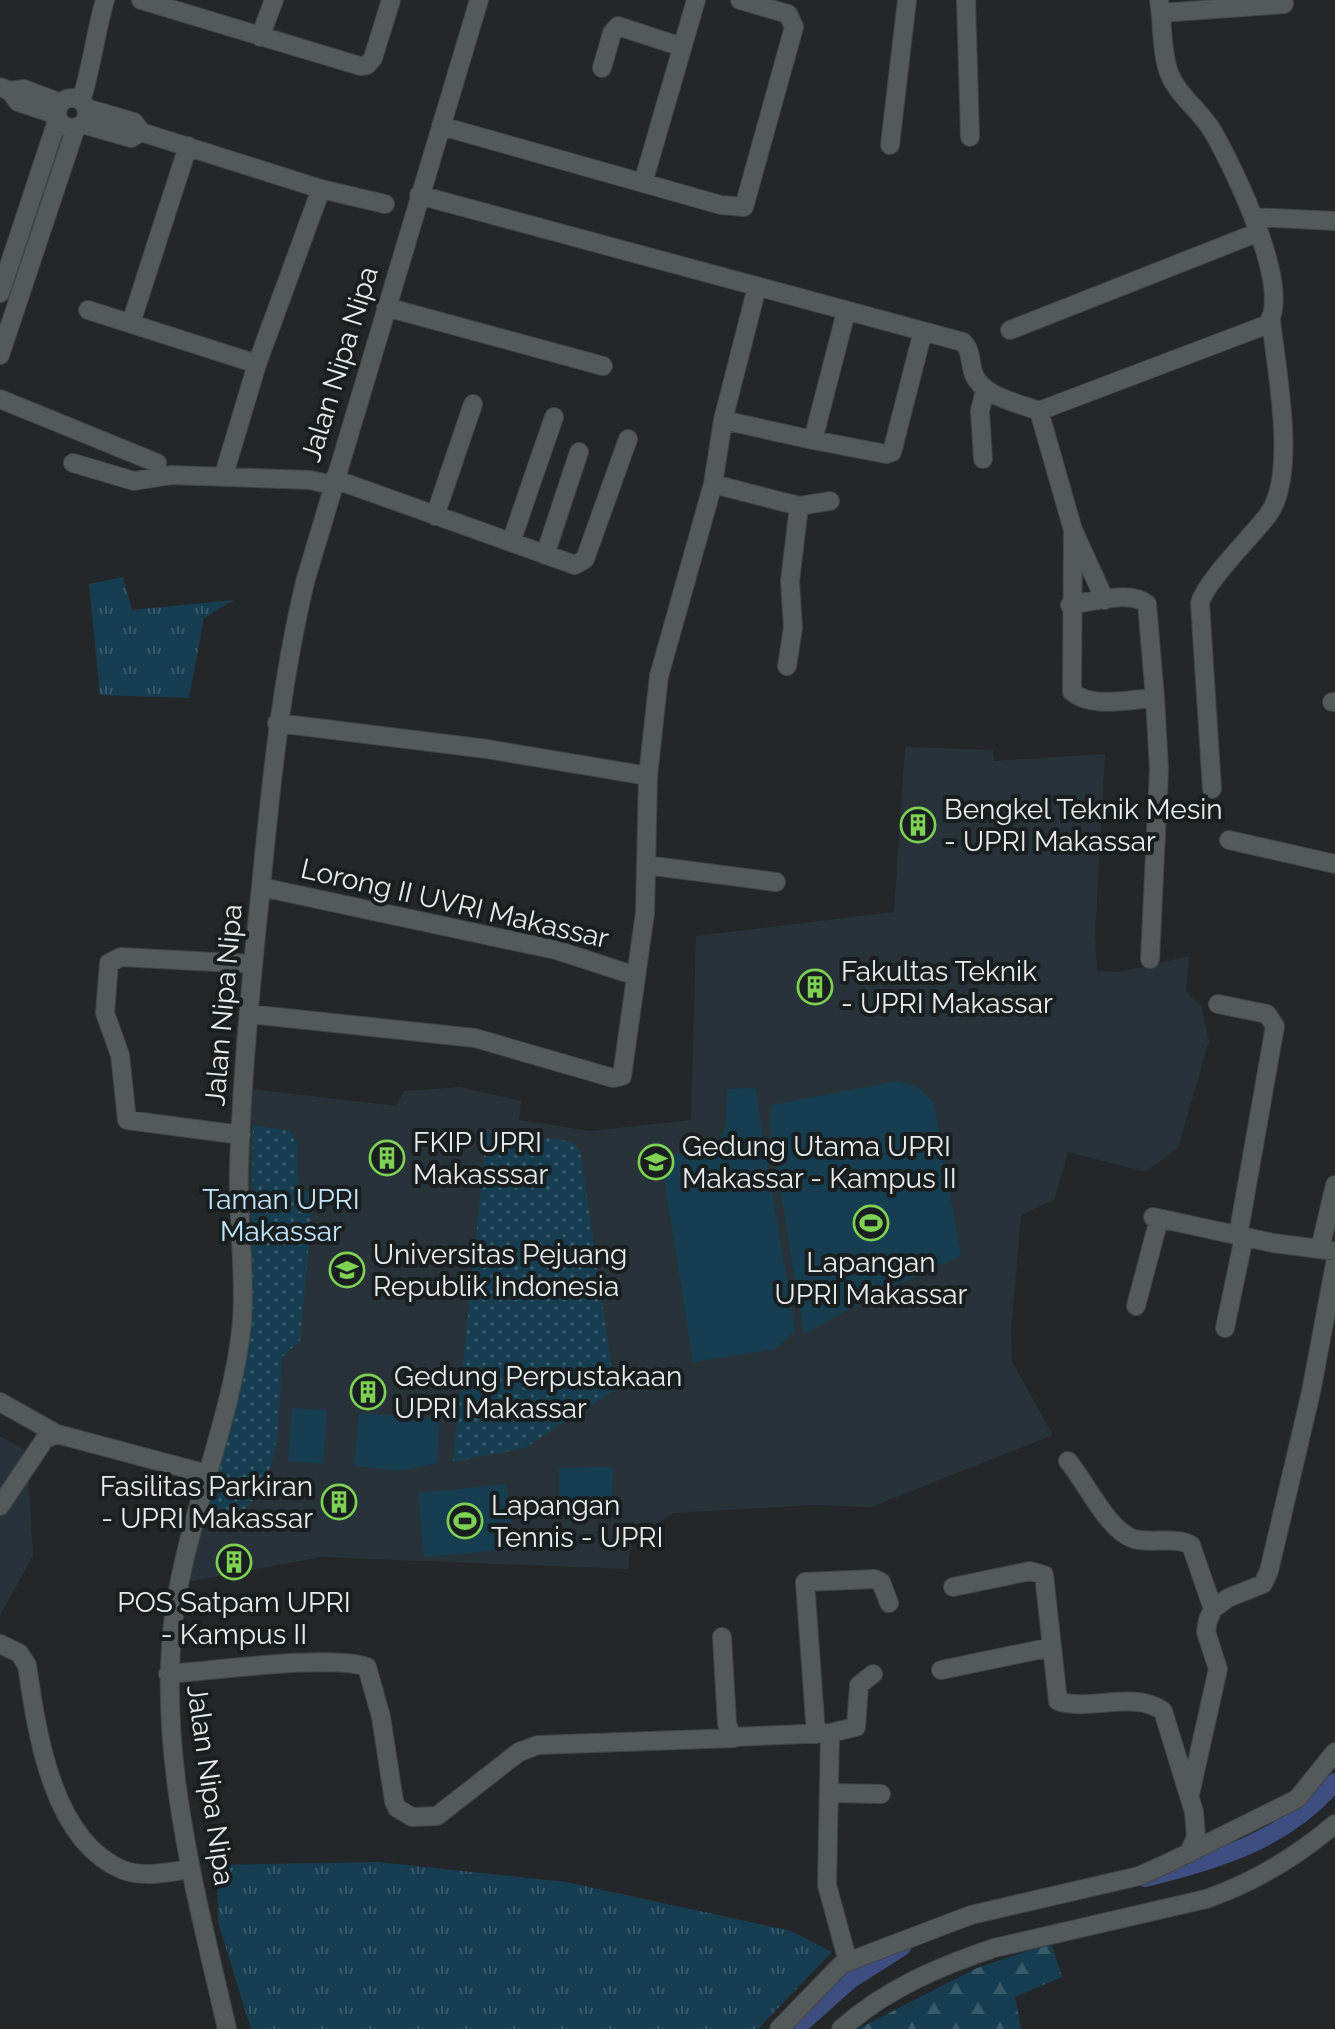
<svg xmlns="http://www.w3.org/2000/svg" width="1335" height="2029" font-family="Raleway,sans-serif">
  <defs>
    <pattern id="grass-tufts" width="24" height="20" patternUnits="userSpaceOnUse" patternTransform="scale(2)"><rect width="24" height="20" fill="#173e50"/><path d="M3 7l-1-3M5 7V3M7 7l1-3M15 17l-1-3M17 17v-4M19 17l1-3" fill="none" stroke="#395a6a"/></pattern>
    <pattern id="forest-firs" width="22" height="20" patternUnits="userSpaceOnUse" patternTransform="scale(2)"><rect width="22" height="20" fill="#173e50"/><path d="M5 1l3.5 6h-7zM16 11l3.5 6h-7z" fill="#395a6a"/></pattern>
    <pattern id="park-dots" width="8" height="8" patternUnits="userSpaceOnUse" patternTransform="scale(2)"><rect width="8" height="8" fill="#173e50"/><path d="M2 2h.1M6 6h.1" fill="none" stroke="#395a6a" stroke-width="1.8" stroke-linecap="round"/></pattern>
  </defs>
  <rect width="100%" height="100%" fill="#23272a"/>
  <path fill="#283339" d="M905,747L993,750L994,761L1105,754L1095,936L1097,971L1120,972L1189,956L1186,992L1201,1006L1209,1041L1178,1148L1145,1172L1068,1152L1054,1200L1021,1215L1011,1331L1012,1362L1053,1435L871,1507L813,1505L673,1513L631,1542L628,1569L321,1557L188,1582L235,1395L251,1089L396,1106L404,1091L460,1087L521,1101L519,1120L591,1131L691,1120L696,936L894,912Z
    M0,1436L27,1451L33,1556L0,1615Z"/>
  <path fill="url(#grass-tufts)" d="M123,577L132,610L234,600L204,618L189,698L100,695L89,584Z
    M378,1862L566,1882L791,1931L832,1952L758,2029H251L218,1922L217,1865Z"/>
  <path fill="url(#forest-firs)" d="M1051,1943L1062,1977L1015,1997L1021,2029H858L977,1968Z"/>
  <path fill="url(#park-dots)" d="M253,1125L290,1131L297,1143L298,1185L313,1197L300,1341L282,1357C277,1417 286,1477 235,1518C223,1528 214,1531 201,1524L251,1304Z
    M487,1130L573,1142L580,1151L615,1390L524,1448L453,1462Z"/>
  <path fill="#173e50" d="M897,1081L918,1087L934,1103L961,1256L873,1296L804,1334L770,1126L771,1105Z
    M755,1088L795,1331L776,1349L693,1362L661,1157L716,1148L726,1126L727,1089Z
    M292,1408L327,1410L323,1464L288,1461Z
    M359,1413L440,1419L437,1463L402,1471L354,1466Z
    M613,1467L612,1502L559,1501V1468Z
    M507,1484L513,1549L424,1557L418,1493Z"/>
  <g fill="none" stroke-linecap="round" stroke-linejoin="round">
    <path stroke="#3e4e81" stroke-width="18" d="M1145,1878C1216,1861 1286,1840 1335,1782
      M795,2029L850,1980L902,1947"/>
    <g stroke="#414547" stroke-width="20">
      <path id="minor" d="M141,0L360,66L367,65L373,58L391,0
        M966,0L970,137
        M1161,13L1284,4
        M260,37L274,0
        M602,68L612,33L618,26L682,47
        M0,87L10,91L24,89L61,103
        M10,91L18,102L57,115
        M57 113a15 15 0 1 1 30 0a15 15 0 1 1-30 0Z
        M81,101C92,67 95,34 105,0
        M86,108L134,122L141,132L321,189L385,204
        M82,124L131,138L141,132
        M441,126L721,205L744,207L794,27L788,14L740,0
        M890,145L907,0
        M643,183L696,0
        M419,195L963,342C971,350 970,361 973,372C980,396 1018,403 1039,411
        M1253,217L1335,221
        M757,287L723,420L813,440L846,312
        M0,293L58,118
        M386,307L603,366
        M88,310L257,364
        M131,323L188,146
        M1010,330L1259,232
        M0,355L76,127
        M0,399L157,463
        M1039,411L1266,325C1296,294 1232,165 1213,132C1201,111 1178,96 1169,73C1161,51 1163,23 1159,0
        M1039,411L1073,530L1105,600
        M813,440L886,454L892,452L923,331
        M983,459L980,411L985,390
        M73,463L134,481L171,475L310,480L332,485
        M226,468L257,364L321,189
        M334,479L575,565L585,559L628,439
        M713,484L799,506L830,501
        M435,516L473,404
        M1073,530L1072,692C1092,709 1130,699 1155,698L1159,770L1150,959
        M511,542L554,417
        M545,555L579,452
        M1070,605C1090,602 1130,590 1147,604L1155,698
        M787,666L793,628L790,581L799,506
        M1332,702H1335
        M277,723L487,749L648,776
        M1212,789L1200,603C1206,581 1252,536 1268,515C1298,474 1276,369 1271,320
        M1229,840L1335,864
        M646,865L776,882
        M261,887L556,950L636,976
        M1218,1004L1267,1014L1275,1026L1238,1236
        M249,1014L475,1038L613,1078L622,1076L645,913L648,776L659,676L713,484L723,420
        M241,1135L127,1120L120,1055L105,1013L109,963L121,957L252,964
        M1153,1217L1273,1243L1335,1251
        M1320,1249L1335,1185
        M1136,1306L1159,1219
        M1225,1328L1244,1237
        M0,1402L57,1434
        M1068,1461C1086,1482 1108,1531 1134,1539C1153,1544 1174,1536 1191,1545L1213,1609
        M0,1506L45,1439L57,1434L207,1474
        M953,1587L1030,1571L1044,1575L1058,1701C1089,1712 1134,1690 1163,1711L1194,1812L1196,1838L1188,1854
        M722,1637L727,1724L732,1737L830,1733L827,1885L848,1962
        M0,1644L19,1653L27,1665C37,1733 52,1841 123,1870C144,1878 170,1872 191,1869
        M941,1670L1052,1647
        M168,1674C211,1671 332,1654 367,1667L381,1717L394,1801L397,1808L412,1817L437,1816L519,1752L538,1745L735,1738
        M830,1733L856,1727L859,1685L873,1674
        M816,1734L805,1582L874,1579L881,1582L889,1603
        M830,1793L881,1794
        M1190,1794L1218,1669L1206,1632L1208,1620L1213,1609L1228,1598L1263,1584L1269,1571L1311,1392L1335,1264
        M227,2029C196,1893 155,1748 175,1608C189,1513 234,1414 242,1321C246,1270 237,1218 239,1166C242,1073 251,980 261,887C271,784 281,683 305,582L479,0
        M779,2029L842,1964L971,1915L1139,1876L1166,1864L1297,1799L1335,1752
        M841,2029C886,1989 938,1967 994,1948L1206,1899C1255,1882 1296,1857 1335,1824"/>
    </g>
    <use href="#minor" stroke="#54595c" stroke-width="18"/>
  </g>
  <defs>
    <g id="building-ring" transform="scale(1.8)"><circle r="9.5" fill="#191e20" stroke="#7ed153" stroke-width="1.5"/><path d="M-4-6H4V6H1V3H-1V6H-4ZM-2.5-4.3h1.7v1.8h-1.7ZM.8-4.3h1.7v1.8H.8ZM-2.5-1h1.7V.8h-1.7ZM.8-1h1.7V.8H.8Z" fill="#7ed153"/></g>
    <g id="university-ring" transform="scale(1.8)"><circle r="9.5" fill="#191e20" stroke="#7ed153" stroke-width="1.5"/><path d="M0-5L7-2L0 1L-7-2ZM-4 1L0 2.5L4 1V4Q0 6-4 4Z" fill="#7ed153"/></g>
    <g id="stadium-ring" transform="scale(1.8)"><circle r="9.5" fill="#191e20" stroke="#7ed153" stroke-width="1.5"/><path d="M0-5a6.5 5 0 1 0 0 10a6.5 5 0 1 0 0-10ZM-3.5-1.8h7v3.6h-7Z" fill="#7ed153"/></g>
  </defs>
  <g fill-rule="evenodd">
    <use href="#building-ring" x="918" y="825"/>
    <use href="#building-ring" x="815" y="987"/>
    <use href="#building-ring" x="387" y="1158"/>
    <use href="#university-ring" x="656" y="1162"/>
    <use href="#stadium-ring" x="871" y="1223"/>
    <use href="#university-ring" x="347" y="1270"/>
    <use href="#building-ring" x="368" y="1392"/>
    <use href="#building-ring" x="339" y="1502"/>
    <use href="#stadium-ring" x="465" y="1521"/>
    <use href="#building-ring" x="234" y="1562"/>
  </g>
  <g text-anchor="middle" stroke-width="8" stroke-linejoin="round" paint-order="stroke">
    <g font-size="28" fill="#e8eced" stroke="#191e20">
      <text transform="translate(339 364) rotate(-73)" y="10">Jalan Nipa Nipa</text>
      <text transform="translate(455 903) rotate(13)" y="10">Lorong II UVRI Makassar</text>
      <text transform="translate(223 1005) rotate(-85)" y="10">Jalan Nipa Nipa</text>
      <text transform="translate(211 1785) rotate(82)" y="10">Jalan Nipa Nipa</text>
    </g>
    <g font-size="28" fill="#e8eced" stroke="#191e20" text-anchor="start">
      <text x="944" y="819">Bengkel Teknik Mesin<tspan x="944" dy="32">- UPRI Makassar</tspan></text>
      <text x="841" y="981">Fakultas Teknik<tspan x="841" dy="32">- UPRI Makassar</tspan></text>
      <text x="413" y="1152">FKIP UPRI<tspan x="413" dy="32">Makasssar</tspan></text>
      <text x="682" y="1156">Gedung Utama UPRI<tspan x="682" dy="32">Makassar - Kampus II</tspan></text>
      <text x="373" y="1264">Universitas Pejuang<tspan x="373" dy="32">Republik Indonesia</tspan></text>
      <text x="871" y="1272" text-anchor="middle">Lapangan<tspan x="871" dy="32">UPRI Makassar</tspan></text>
      <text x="394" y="1386">Gedung Perpustakaan<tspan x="394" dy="32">UPRI Makassar</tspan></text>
      <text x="313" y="1496" text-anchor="end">Fasilitas Parkiran<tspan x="313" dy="32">- UPRI Makassar</tspan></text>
      <text x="491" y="1515">Lapangan<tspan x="491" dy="32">Tennis - UPRI</tspan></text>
      <text x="234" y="1612" text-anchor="middle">POS Satpam UPRI<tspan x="234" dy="32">- Kampus II</tspan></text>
    </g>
    <g font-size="28" fill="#c2e6fa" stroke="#191e20">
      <text x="281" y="1209">Taman UPRI<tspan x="281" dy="32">Makassar</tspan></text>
    </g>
  </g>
</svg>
